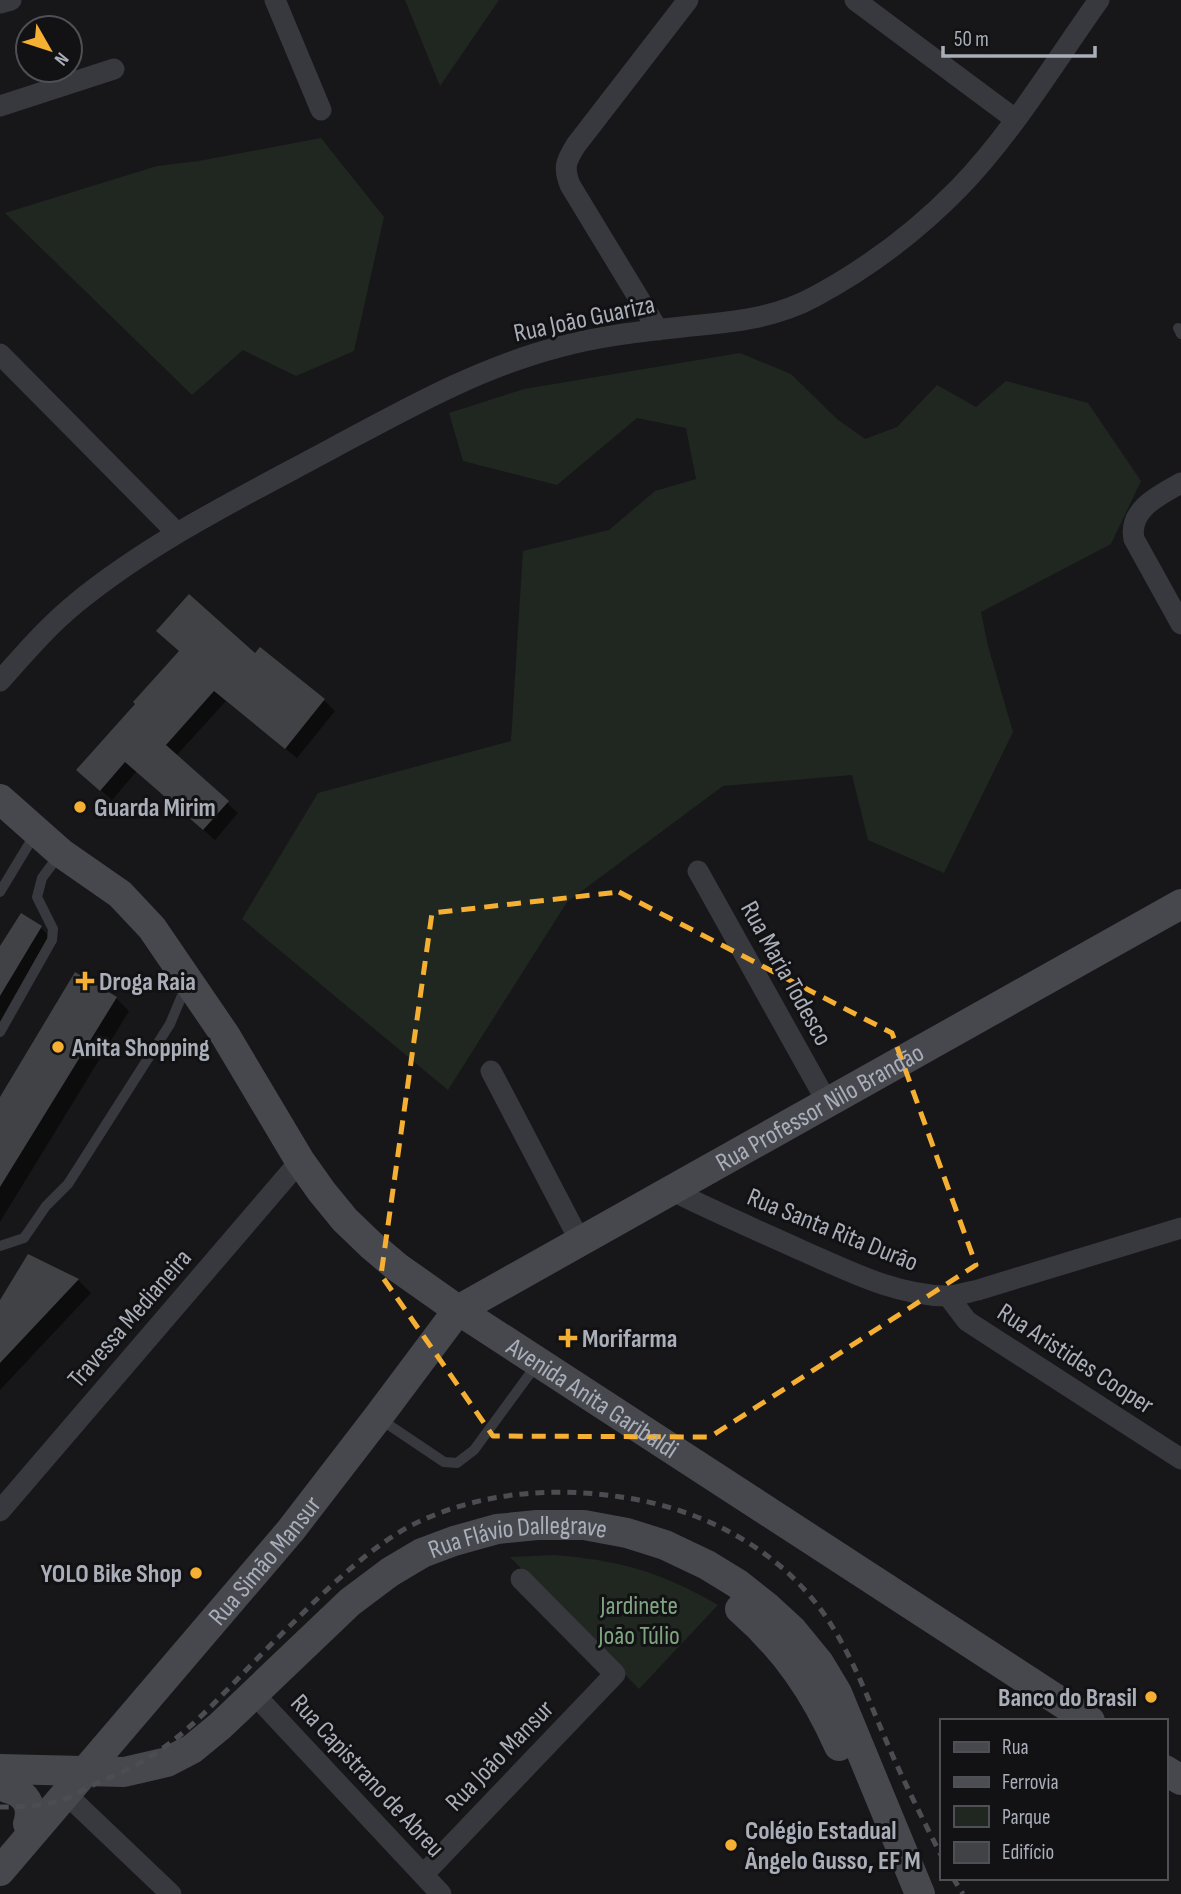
<svg xmlns="http://www.w3.org/2000/svg" width="1181" height="1894" font-family="'Sofia Sans Condensed',sans-serif">
  <rect width="100%" height="100%" fill="#171719"/>
  <path fill="#1f2720" d="M405,0H499L440,86Z
    M321,138L384,217L354,351L296,376L243,350L192,395L5,213L157,166L199,161Z
    M740,353L791,374L837,419L865,439L897,427L937,385L976,407L1006,381L1088,403L1141,481L1111,544L981,612L988,646L1013,732L944,873L868,840L852,775L723,786L567,902L448,1090L242,919L318,793L511,741L523,551L609,530L655,491L696,479L686,428L637,418L557,485L463,461L449,413L524,389Z
    M554,1555C619,1560 661,1572 718,1605L639,1689L510,1557Z"/>
  <path fill="#0007" d="M256,655L324,700L335,711L297,758L226,701L176,756L238,813L215,840L137,771L112,800L90,781L138,704Z
    M21,915L41,928L54,941L0,1031V949Z
    M116,998L129,1011L0,1222V1100Z
    M78,1280L91,1293L0,1390V1303Z"/>
  <path fill="#414246" d="M189,594L255,653L260,647L325,699L285,749L214,691L166,745L229,801L203,830L125,762L100,791L76,770L135,704L133,702L179,651L156,631Z
    M21,913L42,926L0,996V946Z
    M75,972L117,997L0,1187V1097Z
    M28,1254L79,1279L0,1363V1300Z"/>
  <g fill="none" stroke-linecap="round" stroke-linejoin="round">
    <path stroke="#38393e" stroke-width="10" d="M1178,328L1181,334
      M0,892L35,834
      M0,1032L52,940L53,929L37,897L42,878L59,855
      M0,1246L24,1238L46,1206L68,1184L170,1024L186,986
      M380,1419L444,1462L457,1463L474,1450L537,1364"/>
    <path stroke="#38393e" stroke-width="21" d="M275,0L321,110
      M855,0L1015,119
      M0,3L11,0
      M0,106L114,69
      M658,330L570,185C563,167 566,161 576,145L688,0
      M0,354L177,533
      M1181,483C1159,495 1128,510 1134,539L1181,624
      M0,681C24,654 47,627 75,604C153,540 244,496 333,448C406,409 478,368 559,347C602,335 647,331 691,326C734,322 775,318 814,297C868,268 916,232 959,188C1013,132 1054,63 1099,0
      M698,871L827,1102
      M491,1071L580,1241
      M671,1190C715,1212 759,1231 803,1251C849,1271 895,1295 946,1296C956,1296 968,1292 978,1290L1181,1228
      M948,1296L967,1321L1181,1459
      M0,1511L300,1161
      M254,1694L441,1894
      M66,1794L171,1894
      M423,1875L615,1674L521,1579"/>
    <g stroke="#46484e" stroke-width="30">
      <path id="s1" d="M0,799L61,853L120,894L152,928L225,1035L300,1161L322,1192L345,1220L371,1245L397,1267L458,1310L1090,1721"/>
      <path d="M740,1609C785,1648 815,1692 839,1746"/>
      <path id="s2" d="M0,1769L124,1772L167,1762L192,1749L220,1726L350,1602L390,1572L422,1553L454,1541L497,1529L537,1525H584L627,1533L665,1545L707,1565L738,1584L767,1607L792,1630L819,1663L837,1693L920,1894"/>
      <path d="M1165,1770L1181,1780"/>
      <path d="M7,1788C25,1792 34,1806 28,1824"/>
      <path id="s3" d="M0,1871L291,1530L378,1417L458,1310L1181,904"/>
    </g>
    <path stroke="#4b4d53" stroke-width="5" stroke-dasharray="9 7" stroke-linecap="butt" d="M0,1807C18,1807 45,1806 62,1800C73,1796 84,1789 95,1784C116,1775 137,1766 156,1753C192,1729 221,1696 251,1665C271,1644 292,1624 313,1603C341,1576 375,1545 410,1526C475,1493 550,1486 621,1497C692,1507 763,1540 810,1596C845,1637 864,1689 885,1738C902,1778 921,1816 941,1855
      M953,1878L963,1894"/>
  </g>
  <path fill="none" stroke="#f5af33" stroke-width="5" stroke-dasharray="14 9" stroke-linejoin="round" d="M619,892L892,1033L976,1265L710,1437L493,1436L381,1275L432,913Z"/>
  <g fill="#f5af33" stroke="#121214" stroke-width="2.5">
    <circle cx="80" cy="807" r="7"/>
    <path d="M81.5 970.5h7v7h7v7h-7v7h-7v-7h-7v-7h7z"/>
    <circle cx="58" cy="1047" r="7"/>
    <path d="M564.5 1327.5h7v7h7v7h-7v7h-7v-7h-7v-7h7z"/>
    <circle cx="196" cy="1573" r="7"/>
    <circle cx="1151" cy="1697" r="7"/>
    <circle cx="731" cy="1845" r="7"/>
  </g>
  <g text-anchor="middle" stroke-width="6" stroke-linejoin="round" paint-order="stroke">
    <g font-size="26" fill="#a9aeb9" stroke="#121214">
      <text transform="translate(584 318) rotate(-12)" y="9">Rua João Guariza</text>
      <text transform="translate(787 973) rotate(61)" y="9">Rua Maria Todesco</text>
      <text dy="9" stroke="none"><textPath href="#s3" startOffset="1139">Rua Professor Nilo Brandão</textPath></text>
      <text transform="translate(833 1229) rotate(22)" y="9">Rua Santa Rita Durão</text>
      <text transform="translate(129 1318) rotate(-49)" y="9">Travessa Medianeira</text>
      <text transform="translate(1076 1358) rotate(33)" y="9">Rua Aristides Cooper</text>
      <text dy="9" stroke="none"><textPath href="#s1" startOffset="856">Avenida Anita Garibaldi</textPath></text>
      <text dy="9" stroke="none"><textPath href="#s2" startOffset="598">Rua Flávio Dallegrave</textPath></text>
      <text dy="9" stroke="none"><textPath href="#s3" startOffset="408">Rua Simão Mansur</textPath></text>
      <text transform="translate(499 1755) rotate(-46)" y="9">Rua João Mansur</text>
      <text transform="translate(368 1775) rotate(47)" y="9">Rua Capistrano de Abreu</text>
    </g>
    <g font-size="26" font-weight="bold" fill="#a9aeb9" stroke="#121214" text-anchor="start">
      <text x="94" y="816">Guarda Mirim</text>
      <text x="99" y="990">Droga Raia</text>
      <text x="72" y="1056">Anita Shopping</text>
      <text x="582" y="1347">Morifarma</text>
      <text x="182" y="1582" text-anchor="end">YOLO Bike Shop</text>
      <text x="1137" y="1706" text-anchor="end">Banco do Brasil</text>
      <text x="745" y="1839">Colégio Estadual<tspan x="745" dy="30">Ângelo Gusso, EF M</tspan></text>
    </g>
    <g font-size="26" fill="#80a481" stroke="#121214">
      <text x="639" y="1614">Jardinete<tspan x="639" dy="30">João Túlio</tspan></text>
    </g>
  </g>
  <rect x="940" y="1719" width="228" height="161" fill="#121214" stroke="#4e5056" stroke-width="2"/>
  <rect x="954" y="1742" width="35" height="10" fill="#46484e" stroke="#4e5056" stroke-width="2"/>
  <text x="1002" y="1754" font-size="21" fill="#a9aeb9">Rua</text>
  <rect x="954" y="1777" width="35" height="10" fill="#4b4d53" stroke="#4e5056" stroke-width="2"/>
  <text x="1002" y="1789" font-size="21" fill="#a9aeb9">Ferrovia</text>
  <rect x="954" y="1806" width="35" height="21" fill="#1f2720" stroke="#4e5056" stroke-width="2"/>
  <text x="1002" y="1824" font-size="21" fill="#a9aeb9">Parque</text>
  <rect x="954" y="1842" width="35" height="21" fill="#414246" stroke="#4e5056" stroke-width="2"/>
  <text x="1002" y="1859" font-size="21" fill="#a9aeb9">Edifício</text>
  <g transform="translate(49 49) rotate(129)"><circle r="33" fill="#121214" stroke="#4e5056" stroke-width="2"/>
  <path d="M0-5L12 26L0 18L-12 26Z" fill="#f5af33"/>
  <text y="-10" font-size="19" font-weight="bold" text-anchor="middle" fill="#a9aeb9">N</text>
  </g>
  <path d="M943 46v10h152v-10" fill="none" stroke="#a9aeb9" stroke-width="3.5"/>
  <text x="954" y="46" font-size="21" fill="#a9aeb9" stroke="#121214" stroke-width="5" paint-order="stroke">50 m</text>
</svg>
